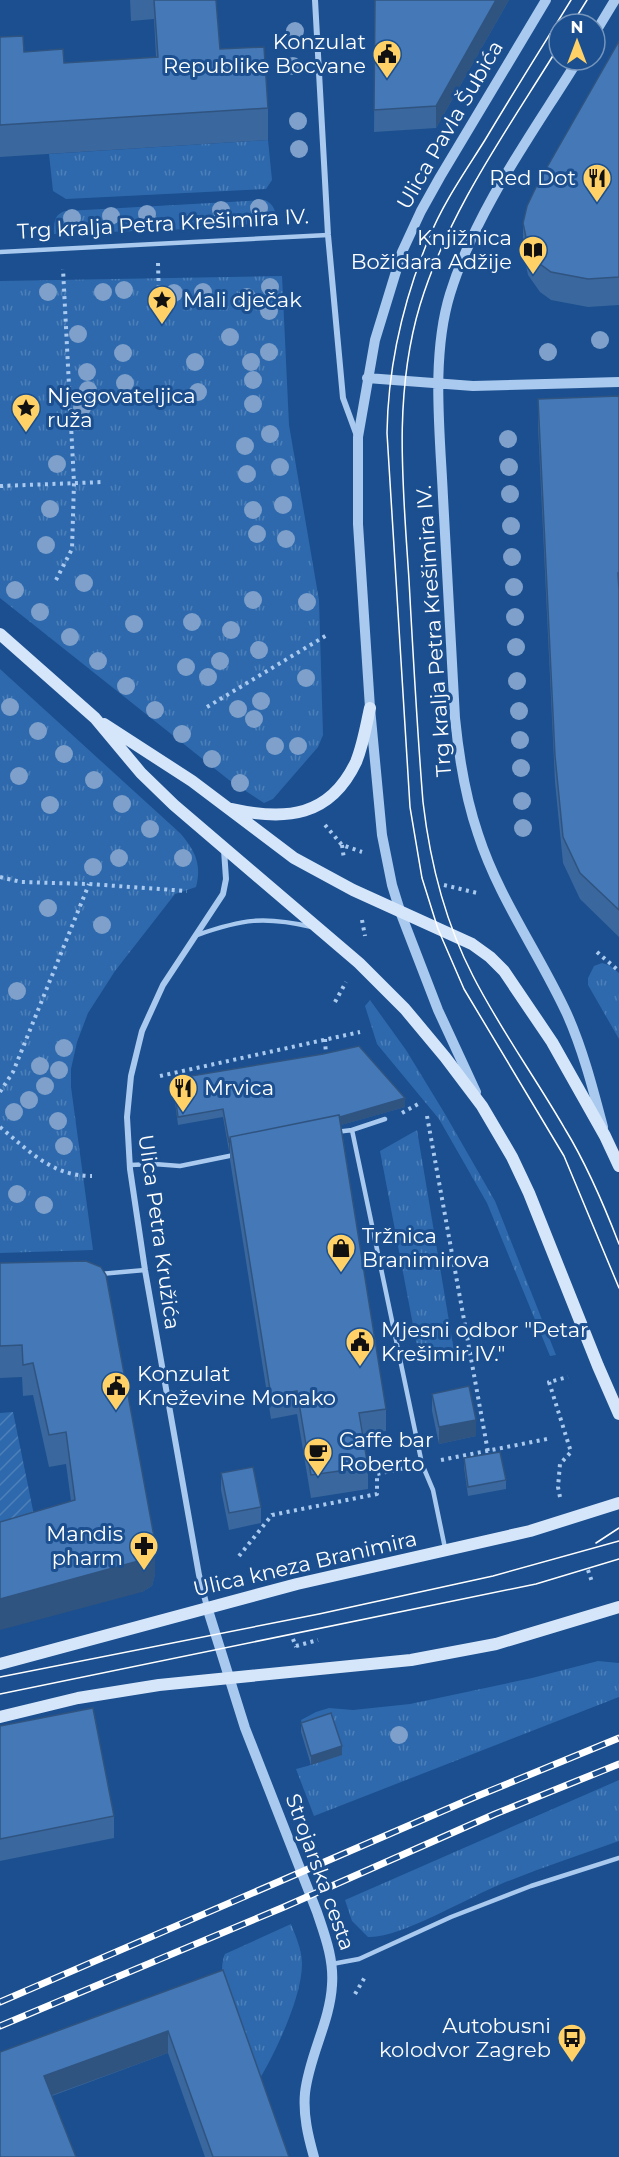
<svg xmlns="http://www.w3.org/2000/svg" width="619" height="2157" font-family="Montserrat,sans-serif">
  <defs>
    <pattern id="grass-tufts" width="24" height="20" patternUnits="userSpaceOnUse" patternTransform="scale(1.5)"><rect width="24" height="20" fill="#2e69ad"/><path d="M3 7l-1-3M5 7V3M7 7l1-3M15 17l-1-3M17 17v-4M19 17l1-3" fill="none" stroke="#4d80b9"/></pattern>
    <pattern id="garden-furrows" width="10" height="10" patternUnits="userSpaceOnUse" patternTransform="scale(1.5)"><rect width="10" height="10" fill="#2e69ad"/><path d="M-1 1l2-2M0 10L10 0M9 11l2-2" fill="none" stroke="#4d80b9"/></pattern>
  </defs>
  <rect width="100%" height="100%" fill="#1b4f8f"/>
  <path fill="url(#grass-tufts)" d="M268,140L272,180L266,189L66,199L53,191L49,154Z
    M265,200C275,205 275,211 277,222L188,229L54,234C54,222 54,214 66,211Z
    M282,276L289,425L319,600L323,735L318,747L273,799L264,803L229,780L0,598V281Z
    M0,669L181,834C195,851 202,864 196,887L175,894L115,971L88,1013L77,1042L71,1069V1087L93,1250L0,1253Z
    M602,963L609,965L619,973V1039L588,985V978L594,966Z
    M370,1000L406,1050L445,1114L495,1201L556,1355L550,1356L487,1203L439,1119L377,1044L365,1006Z
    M417,1130L455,1357L420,1362L380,1151Z
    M598,1661L619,1663V1697L314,1816L296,1769L311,1765L301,1720L316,1712L329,1708L353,1710L410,1704L532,1678Z
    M619,1780V1841C580,1855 540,1868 501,1884C469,1897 399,1939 368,1937L352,1921L345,1900Z
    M291,1924C296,1937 302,1950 302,1964C302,1998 274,2056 256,2085C245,2054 212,1983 225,1954Z"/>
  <path fill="url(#garden-furrows)" d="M13,1412L36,1525L0,1538V1413Z"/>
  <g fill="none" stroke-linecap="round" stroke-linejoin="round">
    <path stroke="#a9c9ee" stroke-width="4" stroke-dasharray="3 4.5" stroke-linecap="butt" d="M158,263L159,300
      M0,486L103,482
      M56,580L72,549L74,483L63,269
      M207,707L327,635
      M325,825L342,845L362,852
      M342,845L344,859
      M0,877L21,882L89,884L187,891
      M444,885L477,893
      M362,920L365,936
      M597,952L619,971
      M335,1002L346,982
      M325,1039L326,1056
      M160,1076L360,1032
      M0,1092L13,1072L89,884
      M402,1113L418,1104
      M427,1116L488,1452
      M0,1127C29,1151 52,1176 92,1176
      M441,1460L547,1439
      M560,1497L558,1487L560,1464L571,1452L549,1382L568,1377
      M239,1556L272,1515L377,1494V1474L405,1468
      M588,1570L592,1582
      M293,1639L296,1647
      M296,1646L318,1640
      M355,1994L365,1977"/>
    <path stroke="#a9c9ee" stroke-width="4.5" d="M0,252L328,235
      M197,935C243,919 264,916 312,927
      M352,1130L385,1119
      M336,1132L352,1130L422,1464L433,1490L445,1548
      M130,1165L154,1164L180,1166L234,1155
      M100,1274L145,1270
      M332,1964L359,1959L451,1917L531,1886L619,1858"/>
    <path stroke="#a9c9ee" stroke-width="6" d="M315,0L328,235L343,398L357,436
      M207,1607L199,1575L145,1270L130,1169L127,1117L131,1076L142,1031L163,985L223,894L226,879L224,850"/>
    <path stroke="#a9c9ee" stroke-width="10" d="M595,33L615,0
      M578,60C532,134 476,210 450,294C431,356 440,432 443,497C447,570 451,644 455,718C459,758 465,796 478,834C499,899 539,953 567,1014C583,1050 593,1089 603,1127
      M367,378L473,386L619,382
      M476,1092L438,1010L401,914L392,885L382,835L370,708L358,524V437L375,340L402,252L421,211L440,177L546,0
      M207,1607L245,1728L317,1912C325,1936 334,1959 332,1985C330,2022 309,2056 305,2093C303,2115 308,2136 314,2157"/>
    <path stroke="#d6e6fa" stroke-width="12" d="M0,634L95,718L141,773L174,805L359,963L405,1009L445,1057L482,1106L512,1157L529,1193L598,1366L619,1414
      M104,724L192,781L294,858L353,890L472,944L490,957L504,971L552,1042L605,1136L619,1166
      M232,809C286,821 330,817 356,762C363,745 366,726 370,708
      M0,1664L297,1584L530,1531L619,1503
      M0,1717L78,1698L159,1685L411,1660L496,1644L619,1607"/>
    <path stroke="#fff" stroke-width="1.5" d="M571,0C542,47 513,93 485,140C465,172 443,203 429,238C403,301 388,365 387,433L410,807L422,878L438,929L464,989L564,1156L619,1288
      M572,24L587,0
      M559,46C508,129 449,210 420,305C393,395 403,487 409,580C413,654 417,728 423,802C430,862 445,922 473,976C500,1029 535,1077 565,1129C587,1165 604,1205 619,1244
      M596,1543L619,1528
      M0,1677L319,1614L493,1576L619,1541
      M0,1694L536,1584L619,1559"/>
    <g stroke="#fff" stroke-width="7">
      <path id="rail" d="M0,2002L475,1797L619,1738
        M0,2026L284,1907L495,1814L619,1764"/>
    </g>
    <use href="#rail" stroke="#1b4f8f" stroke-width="4.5" stroke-dasharray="14" stroke-linecap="butt"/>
  </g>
  <g fill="#7ea0ca">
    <circle cx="295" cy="31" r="9"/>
    <circle cx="293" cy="66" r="9"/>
    <circle cx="298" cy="121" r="9"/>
    <circle cx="299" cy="149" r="9"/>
    <circle cx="259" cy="208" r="9"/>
    <circle cx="221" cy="210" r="9"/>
    <circle cx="147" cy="214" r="9"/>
    <circle cx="111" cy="216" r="9"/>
    <circle cx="72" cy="218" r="9"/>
    <circle cx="270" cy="287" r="9"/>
    <circle cx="124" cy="290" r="9"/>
    <circle cx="48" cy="292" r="9"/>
    <circle cx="103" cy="292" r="9"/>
    <circle cx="203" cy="292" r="9"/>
    <circle cx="174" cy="293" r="9"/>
    <circle cx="247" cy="297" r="9"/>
    <circle cx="269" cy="311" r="9"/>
    <circle cx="78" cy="334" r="9"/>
    <circle cx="230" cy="337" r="9"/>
    <circle cx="600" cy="340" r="9"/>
    <circle cx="269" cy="352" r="9"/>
    <circle cx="548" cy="352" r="9"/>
    <circle cx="123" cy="353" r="9"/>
    <circle cx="195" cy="362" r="9"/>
    <circle cx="251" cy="362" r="9"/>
    <circle cx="87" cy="372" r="9"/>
    <circle cx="253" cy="380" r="9"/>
    <circle cx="125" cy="383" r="9"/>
    <circle cx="88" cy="390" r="9"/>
    <circle cx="198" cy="392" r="9"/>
    <circle cx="253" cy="404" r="9"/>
    <circle cx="82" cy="408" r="9"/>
    <circle cx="270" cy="434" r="9"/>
    <circle cx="508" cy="439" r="9"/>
    <circle cx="245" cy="446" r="9"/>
    <circle cx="57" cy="464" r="9"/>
    <circle cx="280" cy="467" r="9"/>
    <circle cx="509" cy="467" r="9"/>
    <circle cx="247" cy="474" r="9"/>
    <circle cx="510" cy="494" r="9"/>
    <circle cx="283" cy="505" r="9"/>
    <circle cx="50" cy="509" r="9"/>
    <circle cx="253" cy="510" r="9"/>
    <circle cx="511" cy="526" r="9"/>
    <circle cx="257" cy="534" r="9"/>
    <circle cx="286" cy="539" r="9"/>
    <circle cx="46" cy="545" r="9"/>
    <circle cx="512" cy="557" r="9"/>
    <circle cx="84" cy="583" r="9"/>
    <circle cx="514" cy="587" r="9"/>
    <circle cx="15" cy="590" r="9"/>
    <circle cx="253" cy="600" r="9"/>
    <circle cx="307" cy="602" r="9"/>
    <circle cx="40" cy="612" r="9"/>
    <circle cx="515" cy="617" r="9"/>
    <circle cx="192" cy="622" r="9"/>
    <circle cx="134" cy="624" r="9"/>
    <circle cx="231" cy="630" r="9"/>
    <circle cx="70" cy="637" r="9"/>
    <circle cx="516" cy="647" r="9"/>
    <circle cx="259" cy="650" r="9"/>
    <circle cx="98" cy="661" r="9"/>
    <circle cx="220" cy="661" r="9"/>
    <circle cx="186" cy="667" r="9"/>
    <circle cx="208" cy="677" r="9"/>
    <circle cx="306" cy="678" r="9"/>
    <circle cx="517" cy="681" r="9"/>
    <circle cx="126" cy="686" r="9"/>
    <circle cx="261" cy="701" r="9"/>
    <circle cx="10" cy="707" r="9"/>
    <circle cx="238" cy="709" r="9"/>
    <circle cx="155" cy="710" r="9"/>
    <circle cx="519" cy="711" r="9"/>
    <circle cx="254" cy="719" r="9"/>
    <circle cx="38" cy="731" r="9"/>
    <circle cx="182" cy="734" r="9"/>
    <circle cx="520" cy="740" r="9"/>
    <circle cx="275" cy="746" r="9"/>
    <circle cx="298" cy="746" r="9"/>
    <circle cx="64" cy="754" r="9"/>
    <circle cx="212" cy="759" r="9"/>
    <circle cx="521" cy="768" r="9"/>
    <circle cx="19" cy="776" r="9"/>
    <circle cx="94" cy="780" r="9"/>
    <circle cx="240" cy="783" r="9"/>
    <circle cx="522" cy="801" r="9"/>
    <circle cx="122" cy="804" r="9"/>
    <circle cx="50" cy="805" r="9"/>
    <circle cx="523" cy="828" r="9"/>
    <circle cx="150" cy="829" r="9"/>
    <circle cx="119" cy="858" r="9"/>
    <circle cx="183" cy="858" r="9"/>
    <circle cx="93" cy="867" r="9"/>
    <circle cx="48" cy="908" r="9"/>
    <circle cx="102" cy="925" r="9"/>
    <circle cx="17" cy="991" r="9"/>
    <circle cx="64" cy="1048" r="9"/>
    <circle cx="40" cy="1066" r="9"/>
    <circle cx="59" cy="1070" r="9"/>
    <circle cx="45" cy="1086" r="9"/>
    <circle cx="29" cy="1100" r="9"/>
    <circle cx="14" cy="1112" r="9"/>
    <circle cx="58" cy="1121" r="9"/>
    <circle cx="64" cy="1146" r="9"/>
    <circle cx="17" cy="1194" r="9"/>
    <circle cx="44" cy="1205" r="9"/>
    <circle cx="399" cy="1735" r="9"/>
  </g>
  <path fill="#3a679d" d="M130,0H216L220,49L268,108V140L0,157V37L24,52L64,63L156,57L154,19L131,21Z
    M375,0H509L436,128L374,132Z
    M619,41V305L588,307L551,300L540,292L528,275L523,251V223Z
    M619,396V937L580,899L563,863L555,782L538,426V399Z
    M173,1079L405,1107L341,1125L386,1409V1431L363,1435L368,1467V1489L311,1498L297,1414L271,1419L230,1160V1151H229L223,1117L178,1125L173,1087Z
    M0,1263L155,1574L152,1586L142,1592L71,1501L66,1464L49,1467L33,1395L23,1396L22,1377L0,1378Z
    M432,1394L476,1436L439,1444L432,1411Z
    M464,1458L506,1480V1489L468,1496L464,1467Z
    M221,1473L261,1507V1523L229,1530L221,1490Z
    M301,1723L342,1755L311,1765L301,1732Z
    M0,1726L114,1816V1838L0,1861Z
    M223,1970L289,2157H205L168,2053L52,2096L0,2052Z"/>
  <path fill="#305480" d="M496,0H509L436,128V106Z
    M405,1098V1107L338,1126L337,1118Z
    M229,1142H230V1151H229Z
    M476,1420V1436L439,1444V1427Z
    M155,1542V1574L152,1586L142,1592L0,1630V1599Z
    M342,1746V1755L311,1765V1756Z
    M168,2031V2053L44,2098V2076Z"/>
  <path fill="#4478b7" stroke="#305480" stroke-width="1.5" d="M154,0H216L220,49L264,47L268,108L0,125V37L23,36L24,52L63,49L64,63L158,57Z
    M375,0H496L436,106L374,110Z
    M619,41V277L588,279L551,272L540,264L528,247L523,223L527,206L538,183Z
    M619,396V573H618L619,590V910L580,873L563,837L555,756L538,399Z
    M359,1046L405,1098L340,1117L339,1115L230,1137V1142H229L223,1109L178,1117L173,1079L323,1054Z
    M339,1115L386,1409L359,1413L368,1467L311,1475L297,1391L271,1396L230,1137Z
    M86,1261L101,1267L106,1275L155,1542L152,1554L142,1560L0,1599V1522L75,1500L66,1432L49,1435L33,1363L23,1365L22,1345L0,1346V1263Z
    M469,1386L476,1420L439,1427L432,1394Z
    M500,1452L506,1480L468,1487L464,1458Z
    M253,1467L261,1507L229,1513L221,1473Z
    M93,1708L114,1816L0,1839V1726Z
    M331,1713L342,1746L311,1756L301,1723Z
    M223,1970L289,2157H213L168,2031L44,2076L76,2157H0V2052Z"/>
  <defs>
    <g id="civic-pin" transform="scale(1.5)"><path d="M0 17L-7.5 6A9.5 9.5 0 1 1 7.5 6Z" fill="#ffd166" stroke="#1b4f8f"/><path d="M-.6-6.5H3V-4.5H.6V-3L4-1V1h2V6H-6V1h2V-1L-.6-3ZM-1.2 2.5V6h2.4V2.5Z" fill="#111"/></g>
    <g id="restaurant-pin" transform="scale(1.5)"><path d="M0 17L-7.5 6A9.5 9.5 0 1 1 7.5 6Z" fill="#ffd166" stroke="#1b4f8f"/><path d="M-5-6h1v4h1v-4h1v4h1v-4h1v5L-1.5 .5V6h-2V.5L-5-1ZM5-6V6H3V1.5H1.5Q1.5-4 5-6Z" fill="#111"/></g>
    <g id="library-pin" transform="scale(1.5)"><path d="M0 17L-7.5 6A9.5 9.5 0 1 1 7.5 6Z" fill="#ffd166" stroke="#1b4f8f"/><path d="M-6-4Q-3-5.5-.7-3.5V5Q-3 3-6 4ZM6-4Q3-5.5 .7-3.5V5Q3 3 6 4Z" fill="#111"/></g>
    <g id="sight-pin" transform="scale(1.5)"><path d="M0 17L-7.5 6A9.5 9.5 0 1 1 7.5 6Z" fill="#ffd166" stroke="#1b4f8f"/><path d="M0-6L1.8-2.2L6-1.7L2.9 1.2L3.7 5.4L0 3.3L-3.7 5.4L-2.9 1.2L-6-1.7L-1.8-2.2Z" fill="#111"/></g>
    <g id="shop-pin" transform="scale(1.5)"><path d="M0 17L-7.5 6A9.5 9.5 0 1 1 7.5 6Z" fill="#ffd166" stroke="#1b4f8f"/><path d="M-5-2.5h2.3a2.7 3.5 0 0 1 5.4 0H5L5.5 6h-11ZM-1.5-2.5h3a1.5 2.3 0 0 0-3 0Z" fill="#111"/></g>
    <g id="cafe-pin" transform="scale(1.5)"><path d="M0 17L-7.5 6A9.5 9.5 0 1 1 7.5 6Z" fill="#ffd166" stroke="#1b4f8f"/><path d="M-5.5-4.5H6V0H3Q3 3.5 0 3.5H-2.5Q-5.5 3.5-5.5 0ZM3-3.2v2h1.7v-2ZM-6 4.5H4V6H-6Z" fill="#111"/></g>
    <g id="pharmacy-pin" transform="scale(1.5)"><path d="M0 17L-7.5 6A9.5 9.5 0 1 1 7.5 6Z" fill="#ffd166" stroke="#1b4f8f"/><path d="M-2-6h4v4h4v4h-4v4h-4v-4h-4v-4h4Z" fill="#111"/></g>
    <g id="bus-pin" transform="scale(1.5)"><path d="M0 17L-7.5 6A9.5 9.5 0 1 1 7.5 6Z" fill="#ffd166" stroke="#1b4f8f"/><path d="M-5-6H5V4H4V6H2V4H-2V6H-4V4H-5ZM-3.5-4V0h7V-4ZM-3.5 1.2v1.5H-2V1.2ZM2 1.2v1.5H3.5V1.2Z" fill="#111"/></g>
  </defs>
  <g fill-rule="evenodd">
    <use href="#civic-pin" x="387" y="54"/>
    <use href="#restaurant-pin" x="597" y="178"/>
    <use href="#library-pin" x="533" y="250"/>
    <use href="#sight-pin" x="162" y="300"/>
    <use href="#sight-pin" x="26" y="408"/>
    <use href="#restaurant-pin" x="183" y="1088"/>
    <use href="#shop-pin" x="341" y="1248"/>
    <use href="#civic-pin" x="360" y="1342"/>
    <use href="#civic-pin" x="116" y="1386"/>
    <use href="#cafe-pin" x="318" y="1452"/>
    <use href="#pharmacy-pin" x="144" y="1546"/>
    <use href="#bus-pin" x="572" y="2038"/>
  </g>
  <g text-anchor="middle" stroke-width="6" stroke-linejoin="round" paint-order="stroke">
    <g font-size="21" fill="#fff" stroke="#1b4f8f" text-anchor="start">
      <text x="366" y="49" text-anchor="end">Konzulat<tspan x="366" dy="24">Republike Bocvane</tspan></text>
      <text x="576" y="185" text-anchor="end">Red Dot</text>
      <text x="512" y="245" text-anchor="end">Knjižnica<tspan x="512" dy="24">Božidara Adžije</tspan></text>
      <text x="183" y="307">Mali dječak</text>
      <text x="47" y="403">Njegovateljica<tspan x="47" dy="24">ruža</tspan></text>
      <text x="204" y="1095">Mrvica</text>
      <text x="362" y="1243">Tržnica<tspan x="362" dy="24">Branimirova</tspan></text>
      <text x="381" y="1337">Mjesni odbor "Petar<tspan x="381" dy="24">Krešimir IV."</tspan></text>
      <text x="137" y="1381">Konzulat<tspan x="137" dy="24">Kneževine Monako</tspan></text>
      <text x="339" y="1447">Caffe bar<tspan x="339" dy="24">Roberto</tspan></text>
      <text x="123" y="1541" text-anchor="end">Mandis<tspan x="123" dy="24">pharm</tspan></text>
      <text x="551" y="2033" text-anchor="end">Autobusni<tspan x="551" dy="24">kolodvor Zagreb</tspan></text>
    </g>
    <g font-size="21" fill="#fff" stroke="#1b4f8f">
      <text transform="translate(450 125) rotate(-60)" y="7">Ulica Pavla Šubića</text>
      <text transform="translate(163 224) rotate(-3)" y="7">Trg kralja Petra Krešimira IV.</text>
      <text transform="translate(434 631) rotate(-94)" y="7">Trg kralja Petra Krešimira IV.</text>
      <text transform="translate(159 1232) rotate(82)" y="7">Ulica Petra Kružića</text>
      <text transform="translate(305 1564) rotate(-13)" y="7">Ulica kneza Branimira</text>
      <text transform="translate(320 1872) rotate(70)" y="7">Strojarska cesta</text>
    </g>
  </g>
  <g transform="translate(577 42)"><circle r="28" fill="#1b4f8f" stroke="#7695bc" stroke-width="1.5"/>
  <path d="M0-4.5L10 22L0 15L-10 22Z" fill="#ffd166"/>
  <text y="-9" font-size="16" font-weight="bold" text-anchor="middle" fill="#ffffff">N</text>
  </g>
</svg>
